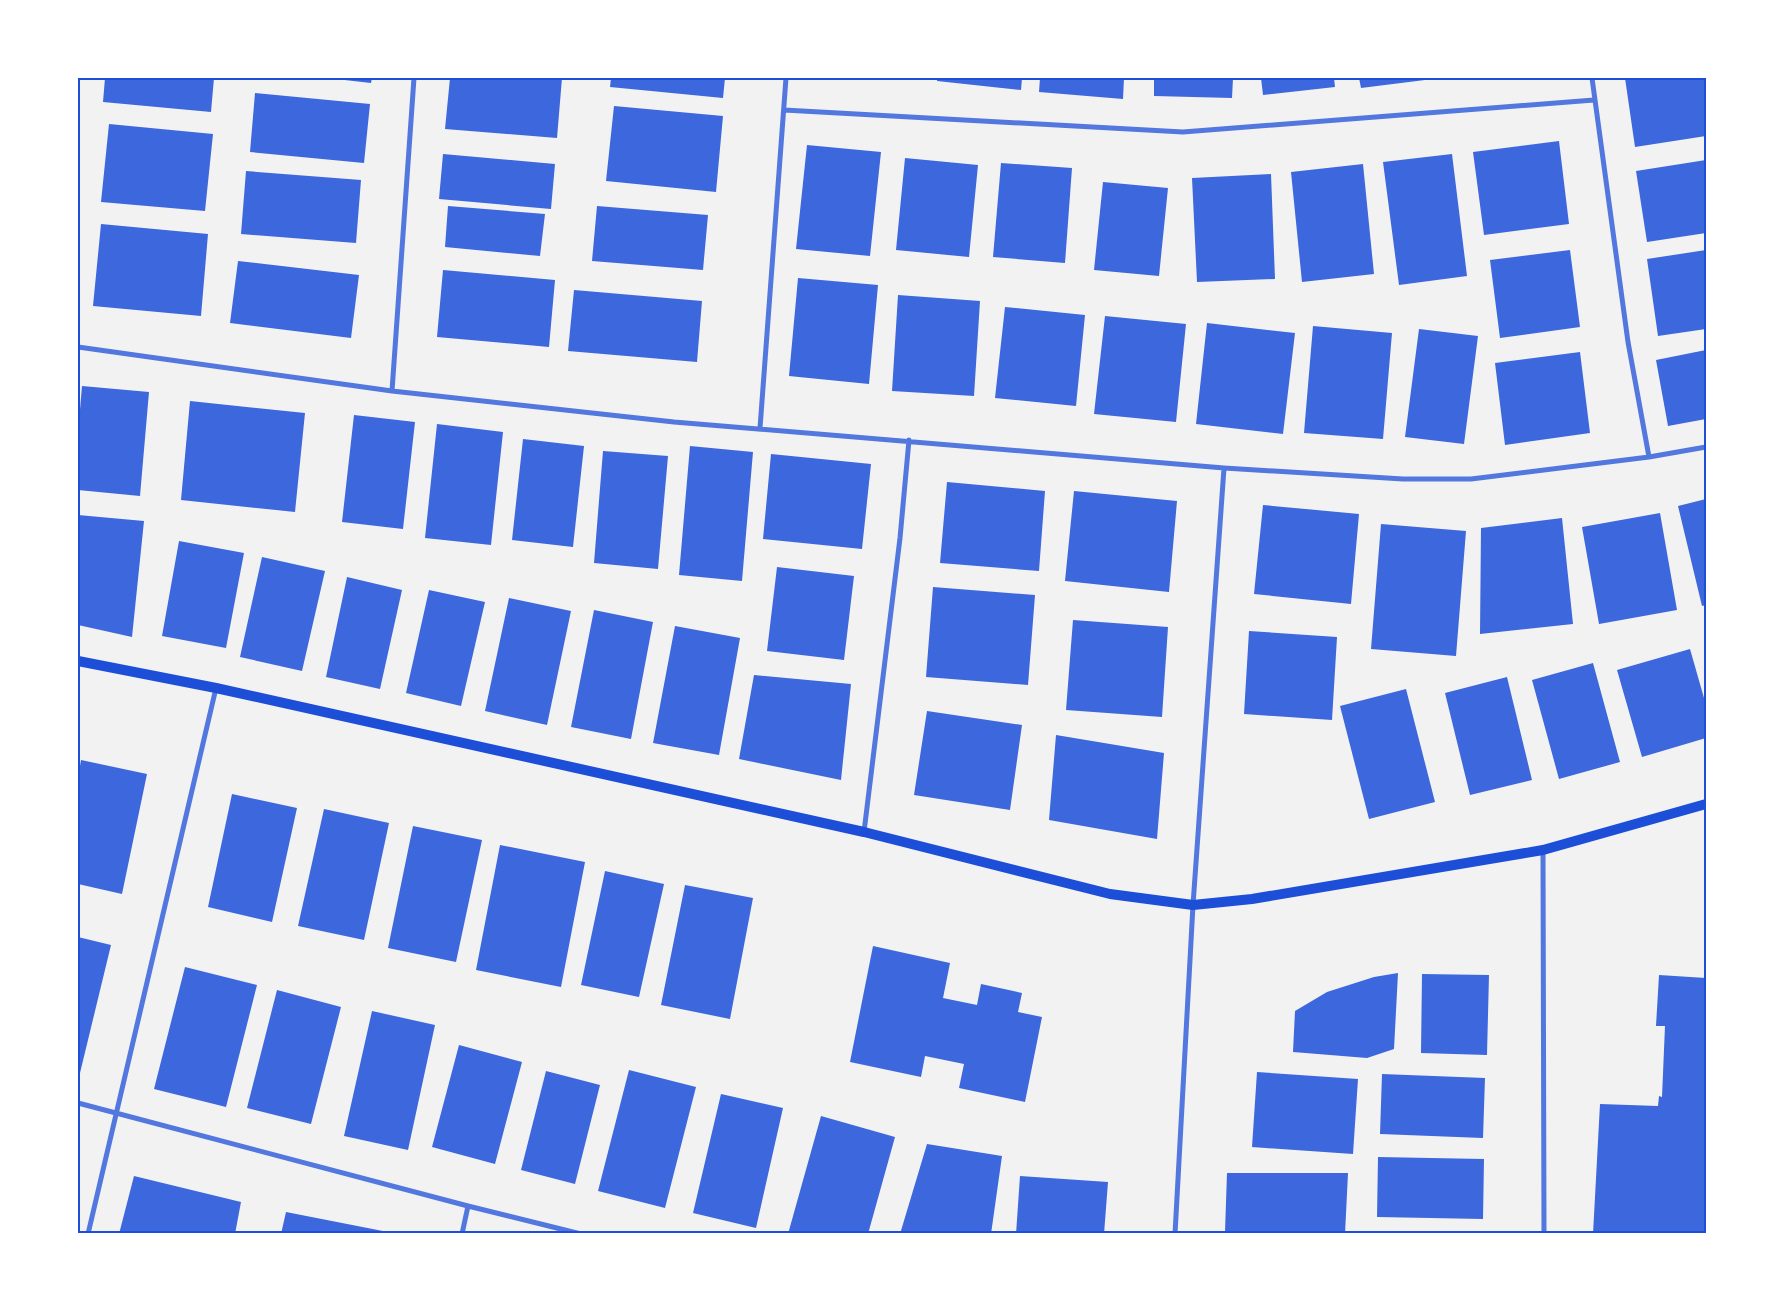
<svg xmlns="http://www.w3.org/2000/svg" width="1784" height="1311" font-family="'Titillium Web',sans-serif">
  <rect width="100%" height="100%" fill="#f2f2f2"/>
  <path fill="#3d67dc" d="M105,78H214L211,112L103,102Z
    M327,78H372L371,83Z
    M450,78H562L557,138L445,129Z
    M611,78H725L723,98L610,87Z
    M937,78H1022L1021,90L937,81Z
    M1040,78H1124L1123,99L1039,92Z
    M1154,78H1233L1232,98L1154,96Z
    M1261,78H1334L1335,87L1263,95Z
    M1359,78H1433V79L1361,88Z
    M1625,78H1706V136L1635,147Z
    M255,93L370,104L364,163L250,152Z
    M614,106L723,116L716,192L606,181Z
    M109,124L213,134L205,211L101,202Z
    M1559,141L1569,224L1484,235L1473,152Z
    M807,145L881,152L870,256L796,249Z
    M443,154L555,164L551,209L439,199Z
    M1452,154L1467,276L1399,285L1383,162Z
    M905,158L978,165L969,257L896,250Z
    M1706,160V233L1647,242L1636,171Z
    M1001,163L1072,168L1065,263L993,257Z
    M1363,164L1374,274L1302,282L1291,172Z
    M246,171L361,180L356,243L241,234Z
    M1271,174L1275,279L1197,282L1192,178Z
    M1103,182L1168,188L1159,276L1094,270Z
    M448,206L545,214L540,256L445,247Z
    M597,206L708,215L703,270L592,261Z
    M101,224L208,234L201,316L93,306Z
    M1570,250L1580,327L1500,338L1490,260Z
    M1706,250V329L1658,336L1647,259Z
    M238,261L359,275L351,338L230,323Z
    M443,270L555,280L549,347L437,337Z
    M798,278L878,285L869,384L789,376Z
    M574,290L702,301L697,362L568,351Z
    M898,295L980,301L974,396L892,391Z
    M1005,307L1085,315L1076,406L995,398Z
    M1105,316L1186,324L1176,422L1094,414Z
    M1207,323L1295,333L1283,434L1196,424Z
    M1313,326L1392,333L1383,439L1304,433Z
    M1419,329L1478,336L1464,444L1405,437Z
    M1706,350V419L1668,426L1656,360Z
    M1580,352L1590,433L1505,445L1495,363Z
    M82,386L149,392L140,496L78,490V433Z
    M190,401L305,413L295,512L181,500Z
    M354,415L415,422L403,529L342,522Z
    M437,424L503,432L491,545L425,538Z
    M523,439L584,446L573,547L512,540Z
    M690,446L753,452L742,581L679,575Z
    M603,451L668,456L658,569L594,563Z
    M771,454L871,464L862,549L763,539Z
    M947,482L1045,491L1039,571L940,563Z
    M1074,491L1177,501L1169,592L1065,581Z
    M1706,499V605L1702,606L1678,506Z
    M1263,505L1359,514L1351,604L1254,594Z
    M1660,513L1677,610L1599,624L1582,527Z
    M78,515L144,521L132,637L78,625Z
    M1562,518L1573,624L1480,634L1481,528Z
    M1381,524L1466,531L1456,656L1371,649Z
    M179,541L244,553L226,648L162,636Z
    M262,557L325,571L302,671L240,657Z
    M777,567L854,576L844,660L767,651Z
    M347,577L402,590L380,689L326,677Z
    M933,587L1035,595L1028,685L926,677Z
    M429,590L485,602L461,706L406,693Z
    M509,598L571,611L547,725L485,711Z
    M594,610L653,622L631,739L571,727Z
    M1073,620L1168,627L1162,717L1066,710Z
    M675,626L740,638L719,755L653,743Z
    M1249,631L1337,637L1332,720L1244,714Z
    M1690,649L1706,705V738L1642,757L1617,670Z
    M1593,663L1620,762L1559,779L1532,680Z
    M754,675L851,684L841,780L739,759Z
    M1507,677L1532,780L1470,795L1445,693Z
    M1406,689L1435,802L1369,819L1340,706Z
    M927,711L1022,725L1010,810L914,795Z
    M1056,735L1164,753L1157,839L1049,820Z
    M81,760L147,774L122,894L78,884V778Z
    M232,794L297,808L272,922L208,907Z
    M324,809L389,823L364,940L298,926Z
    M413,826L482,840L456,962L388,948Z
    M500,845L585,862L561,987L476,970Z
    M605,871L664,884L639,997L581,985Z
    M685,885L753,898L730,1019L661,1005Z
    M78,937L111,945L80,1073L78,1072Z
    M873,946L950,963L943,998L977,1005L981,984L1022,993L1018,1012L1042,1017L1025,1102L959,1088L964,1064L925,1056L921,1077L850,1062Z
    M185,967L257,985L226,1107L154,1089Z
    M1398,973L1394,1049L1367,1058L1293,1052L1295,1011L1327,992L1374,977Z
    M1422,974L1489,975L1487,1055L1421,1053Z
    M1659,975L1706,978V1234H1593L1600,1104L1658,1106L1659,1096L1662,1097L1665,1026H1656Z
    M277,990L341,1007L311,1124L247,1108Z
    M372,1011L435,1025L408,1150L344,1136Z
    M459,1045L522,1062L495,1164L432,1147Z
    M629,1070L696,1087L665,1208L598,1191Z
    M546,1071L600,1085L575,1184L521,1170Z
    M1257,1072L1358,1079L1353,1154L1252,1147Z
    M1382,1074L1485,1078L1483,1138L1380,1134Z
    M721,1094L783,1108L756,1228L693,1213Z
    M821,1116L895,1137L868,1234H788Z
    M927,1144L1002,1156L991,1234H900Z
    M1378,1157L1484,1159L1483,1219L1377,1217Z
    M1227,1173H1348L1345,1234L1225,1232Z
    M134,1176L241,1202L235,1234H119Z
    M1020,1176L1108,1182L1104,1234H1016Z
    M286,1212L393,1233V1234H281Z"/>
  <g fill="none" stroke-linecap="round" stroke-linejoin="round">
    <path stroke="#5277de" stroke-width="5" d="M1592,78L1628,342L1649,457
      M784,110L1183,132L1594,100
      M78,347L392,391L674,422L1224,468L1403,479H1471L1649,457L1706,447
      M392,391L414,78
      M760,428L786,78
      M864,832L900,538L909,440
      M1543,850L1544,1234
      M78,1103L468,1206L581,1234
      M88,1234L216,688
      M462,1234L468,1206
      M1175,1234L1193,905L1224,468"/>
    <path stroke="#1d4ed8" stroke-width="10" d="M78,661L216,688L864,832L1110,894L1193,905L1252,899L1543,850L1706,804"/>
  </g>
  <rect width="1784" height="1311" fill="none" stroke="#ffffff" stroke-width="158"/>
  <rect x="79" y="79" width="1626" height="1153" fill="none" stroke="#1d4ed8" stroke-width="2"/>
</svg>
